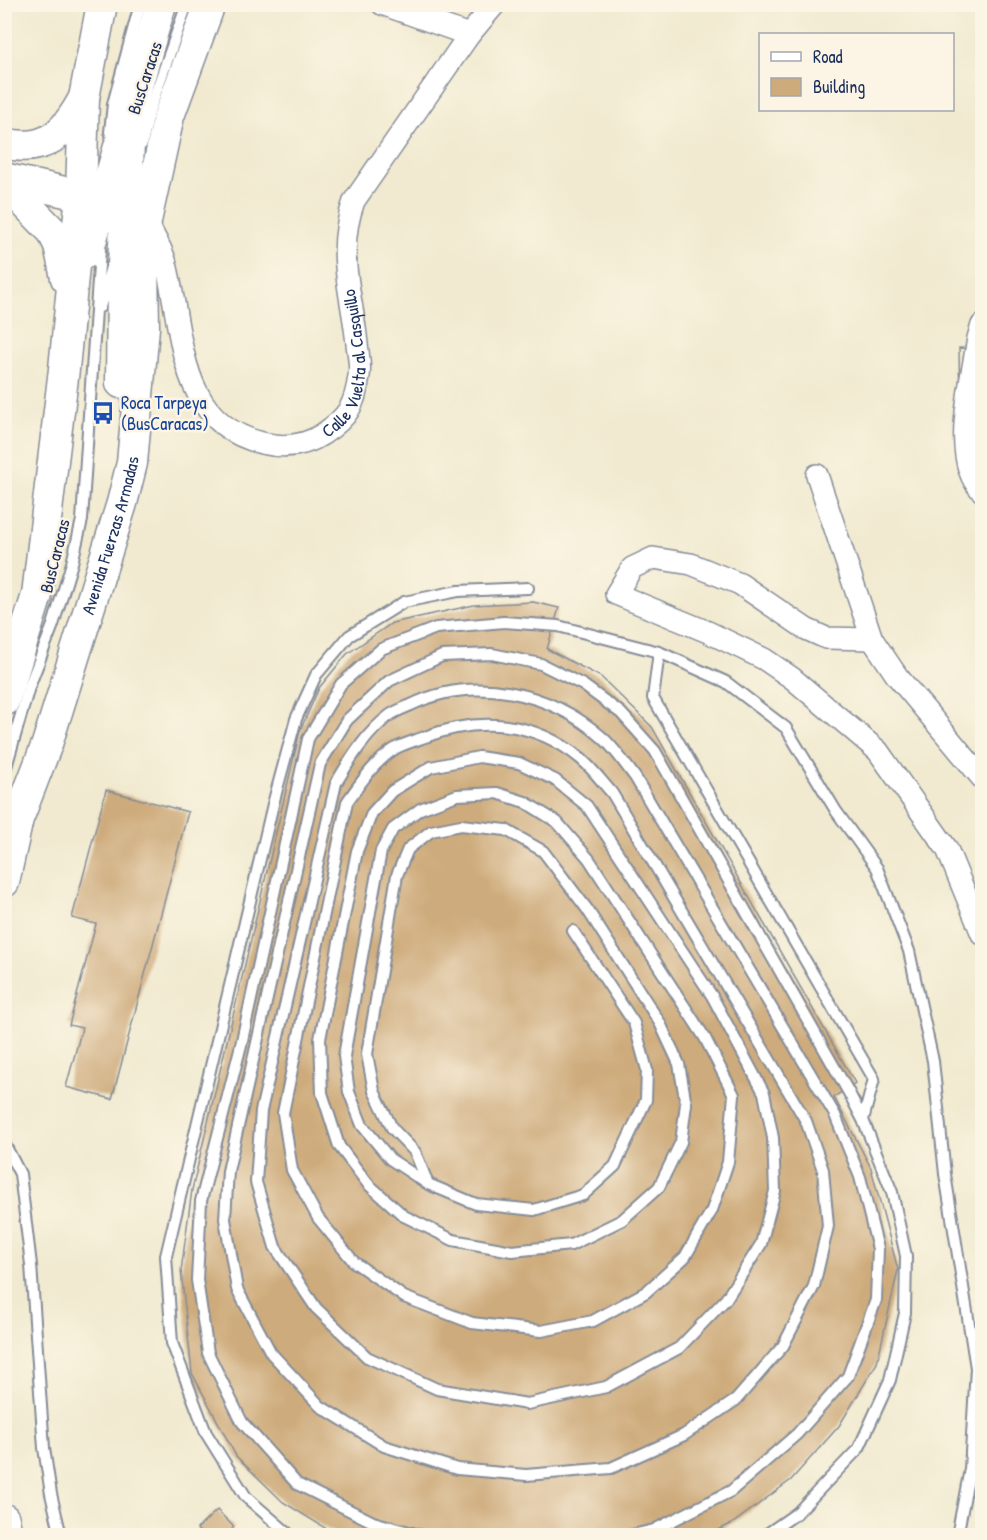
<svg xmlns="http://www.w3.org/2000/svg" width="987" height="1540" font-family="'Patrick Hand',sans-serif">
  <rect width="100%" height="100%" fill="#fcf5e5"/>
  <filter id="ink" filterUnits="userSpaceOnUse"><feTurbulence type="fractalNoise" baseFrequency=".0167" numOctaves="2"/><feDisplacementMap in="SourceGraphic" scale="12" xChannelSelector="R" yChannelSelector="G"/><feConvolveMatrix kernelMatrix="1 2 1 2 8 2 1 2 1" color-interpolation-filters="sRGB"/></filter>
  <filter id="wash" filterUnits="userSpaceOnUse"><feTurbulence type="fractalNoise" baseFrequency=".008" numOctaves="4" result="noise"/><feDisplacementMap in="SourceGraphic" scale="24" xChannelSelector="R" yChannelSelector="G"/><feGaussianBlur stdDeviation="1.35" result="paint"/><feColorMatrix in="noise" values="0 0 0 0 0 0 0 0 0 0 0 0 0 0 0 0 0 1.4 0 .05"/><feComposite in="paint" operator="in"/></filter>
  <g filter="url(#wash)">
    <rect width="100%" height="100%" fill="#f1ead0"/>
    <g id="blocks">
      <path fill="#ceab7b" d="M959,348L982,349V479L961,475Z
        M533,602L559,608L547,649L601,677L652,727L855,1083L834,1097L871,1168L898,1270L877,1363L839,1426L791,1480L733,1523L705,1536H338L283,1502L236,1456L192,1373L181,1271L192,1190L300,731L319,688L347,654L392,623L474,605Z
        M106,790L188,812L112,1099L66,1087L82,1028L69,1025L96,924L72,918Z
        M217,1510L234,1527L226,1536H204L197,1529Z"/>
    </g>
  </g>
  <g filter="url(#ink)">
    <use href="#blocks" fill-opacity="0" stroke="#868c97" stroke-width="1.5"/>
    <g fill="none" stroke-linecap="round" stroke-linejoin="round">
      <g stroke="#868c97" stroke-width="14">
        <path id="service" d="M110,132L113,104L140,4
          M142,144L150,109L187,4
          M100,307L111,267
          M659,652L653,698L874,1079L863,1120
          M4,774L29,687L53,625L72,563L82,520L100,250
          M573,931L634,1023L647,1070L646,1100L615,1166L583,1195L534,1210L476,1204L428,1184L390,1159L362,1125L349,1092L344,1056L381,851L393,829L420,809L457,795L497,793L525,802L557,822L589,859L705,1038L734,1095L728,1162L712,1210L685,1257L646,1292L593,1321L541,1331L472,1323L404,1297L354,1262L318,1218L292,1170L283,1113L347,802C361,782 375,761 396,748C404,744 414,741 422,738C478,716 534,720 581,759C593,769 602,782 612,793L806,1121L823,1170L828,1226L814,1286L783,1346L736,1400L684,1435L611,1468L526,1475L457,1469L384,1446L320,1406L271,1353L237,1289L225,1219L228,1171L320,764L347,720L389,681L442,656L492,654L541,664L583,685L621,713L655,751L849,1093L863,1120L892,1192L906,1256L905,1313L890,1380L859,1448L797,1513L764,1536
          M4,1143L20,1174L31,1265L44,1448L51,1494L61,1536
          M428,1184L415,1152L392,1128L374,1091L367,1054L397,875L408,849L431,831L461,825L506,830L543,851L587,909L660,1023L679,1064L686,1104L681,1142L659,1187L622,1220L571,1245L512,1251L453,1240L404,1216L368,1184L339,1146L322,1093L320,1039L357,851L372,813L392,791L431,767L479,757L519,763L555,780L587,806L712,996L764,1093L773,1138L775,1191L761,1244L726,1299L679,1348L606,1387L527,1404L437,1389L367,1357L316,1308L275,1247L256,1182L261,1111L336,783C351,758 366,733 390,715C396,711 404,708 411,705C474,674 551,692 603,738C615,749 625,764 635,777L835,1115L860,1177L878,1249L876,1300L848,1376L797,1434L731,1491L654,1530L628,1536
          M291,1536L246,1497L206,1433L172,1343L166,1256L273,804L296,719L316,675L349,636L404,602L458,591L528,588
          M423,1536L373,1522L297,1484L242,1422L208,1353L197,1280L201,1201L241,1045L308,739L341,684L381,649L436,628L504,622L558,626L659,652L726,682L786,728L836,811L877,868L909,951L933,1061L945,1174L976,1368L970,1469L957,1536"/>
      </g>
      <g stroke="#868c97" stroke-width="24">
        <g id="minor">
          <path d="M382,4L469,35"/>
          <path id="s1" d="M147,223C153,235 161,247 165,260C184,329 175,422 262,443C283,448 305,446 323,434C348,417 355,406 359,376C361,365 358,354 357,344C352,292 335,254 354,201L469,35L495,4"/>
          <path d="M982,325L978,338C972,379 949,460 982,491"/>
          <path d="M817,475L872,639L897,676L982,778"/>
          <path d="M872,639L826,638L806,629L740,584L691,564L653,558L632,568L616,594L708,632L764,659L792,678L878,751L947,849L982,934"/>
        </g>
      </g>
      <g stroke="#868c97" stroke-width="33">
        <g id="secondary">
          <path d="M4,143C46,154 66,132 84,98"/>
          <path d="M4,178L17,195L52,231L59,245L66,278"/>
          <path d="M4,178L100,200"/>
          <path d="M88,252L161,4"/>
          <path d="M121,383L122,285L131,104"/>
          <path d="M4,701L37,595L64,369L81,194L84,98L102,4"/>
          <path id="s2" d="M4,882L18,819L47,744L122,503L132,463L144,328L143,261L146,221L169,116L210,4"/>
          <path d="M4,1519L7,1536"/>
        </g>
      </g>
      <use href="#service" stroke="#fff" stroke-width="10"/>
      <use href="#minor" stroke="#fff" stroke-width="21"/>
      <use href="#secondary" stroke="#fff" stroke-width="30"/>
    </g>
  </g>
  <defs>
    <g id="bus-bare" transform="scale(1.8)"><path d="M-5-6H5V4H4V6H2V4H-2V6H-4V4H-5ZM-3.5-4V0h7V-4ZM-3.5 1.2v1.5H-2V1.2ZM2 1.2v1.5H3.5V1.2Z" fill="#1a4fb4" stroke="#fcf5e5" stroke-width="2.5" paint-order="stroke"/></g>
  </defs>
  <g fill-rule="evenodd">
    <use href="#bus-bare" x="103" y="413"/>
  </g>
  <g text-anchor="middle" stroke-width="5" stroke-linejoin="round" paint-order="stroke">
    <g font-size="18" fill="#1b2f5e" stroke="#fcf5e5">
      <text transform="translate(145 78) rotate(-72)" y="6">BusCaracas</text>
      <text dy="6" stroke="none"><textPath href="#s1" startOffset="406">Calle Vuelta al Casquillo</textPath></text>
      <text dy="6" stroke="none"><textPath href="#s2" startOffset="363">Avenida Fuerzas Armadas</textPath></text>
      <text transform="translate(55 556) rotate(-76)" y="6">BusCaracas</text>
    </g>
    <g font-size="18" fill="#164399" stroke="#fcf5e5" text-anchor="start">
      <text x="121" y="409">Roca Tarpeya<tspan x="121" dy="21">(BusCaracas)</tspan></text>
    </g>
  </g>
  <rect width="987" height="1540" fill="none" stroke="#fcf5e5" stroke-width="24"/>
  <rect x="759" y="33" width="195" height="78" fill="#fcf5e5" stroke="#a2a6af" stroke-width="1.5"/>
  <rect x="771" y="52" width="30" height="9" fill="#ffffff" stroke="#a2a6af" stroke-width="1.5"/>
  <text x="813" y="63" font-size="18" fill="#1b2f5e">Road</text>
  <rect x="771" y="78" width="30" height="18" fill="#ceab7b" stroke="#a2a6af" stroke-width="1.5"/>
  <text x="813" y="93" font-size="18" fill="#1b2f5e">Building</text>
</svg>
